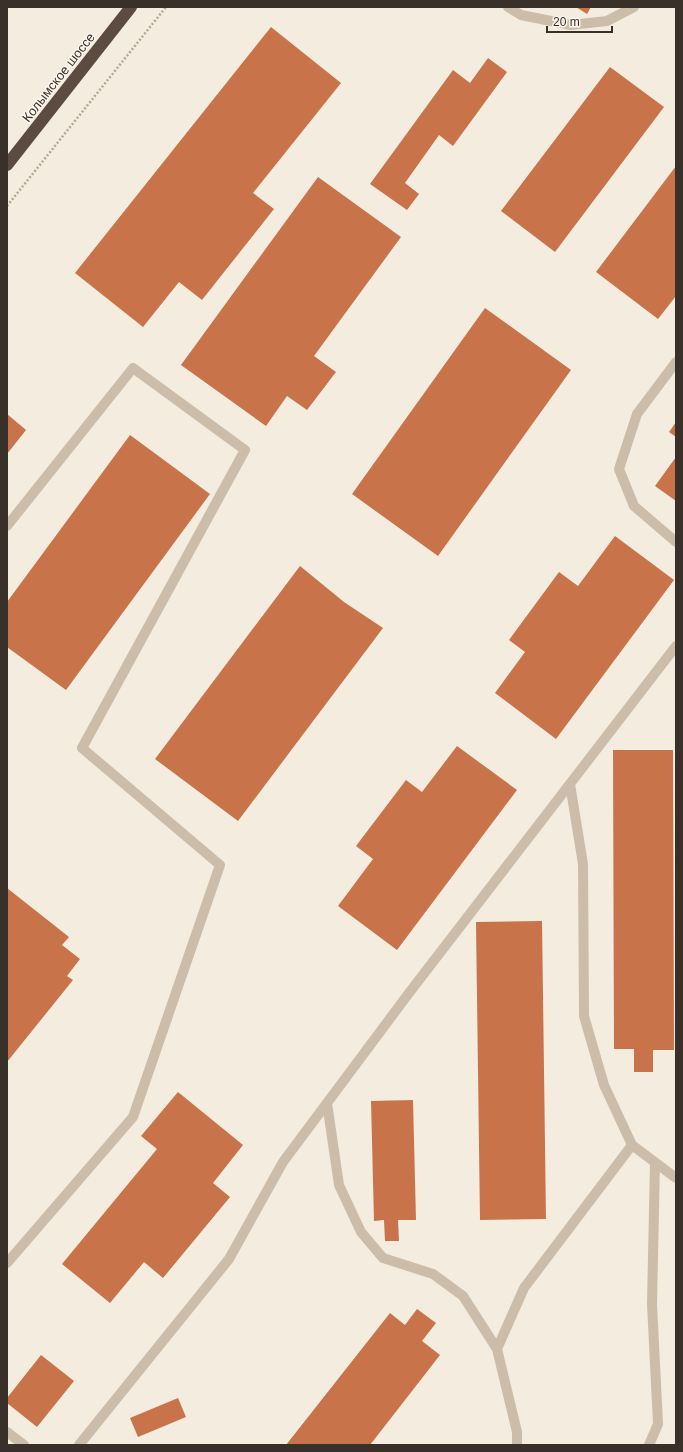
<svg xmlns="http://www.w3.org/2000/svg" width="683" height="1452" font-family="Helvetica,sans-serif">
  <rect width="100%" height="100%" fill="#f3ecdf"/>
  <path fill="#c87349" d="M576,7H591L587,14Z
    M271,27L341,83L253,193L274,209L202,300L179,282L143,327L75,273Z
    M488,58L507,72L453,146L439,135L405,183L419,194L407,210L370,184L453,70L470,83Z
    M610,67L664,107L555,252L501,211Z
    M676,166V296L658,319L596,272Z
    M318,177L401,237L314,356L336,372L307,410L287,396L266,426L181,365Z
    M485,308L571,370L438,556L352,494Z
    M7,414L26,430L7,454Z
    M676,422V437L669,432Z
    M130,435L210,494L66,690L7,647V602Z
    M676,457V501L655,486Z
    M615,536L674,580L556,739L495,693L525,652L509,640L559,572L578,586Z
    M300,566L344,602L383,628L238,821L155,759Z
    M457,746L517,790L397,950L338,906L373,859L356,846L406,780L422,792Z
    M613,750H673L674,1050H653V1072H634V1049H614Z
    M7,888L69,937L62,945L80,959L67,976L73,980L7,1062Z
    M542,921L546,1219L480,1220L476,922Z
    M178,1092L243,1145L213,1183L230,1197L163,1278L144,1262L110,1303L62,1264L157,1149L141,1136Z
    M413,1100L416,1220H398L399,1241H385L384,1220L374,1221L371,1101Z
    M417,1309L436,1323L422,1341L440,1355L370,1445H286L390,1313L405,1325Z
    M41,1355L74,1381L37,1427L7,1403V1398Z
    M178,1398L186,1417L138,1437L130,1418Z"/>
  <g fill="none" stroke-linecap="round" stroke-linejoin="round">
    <path stroke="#b8a794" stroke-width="2.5" stroke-dasharray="2 2" stroke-linecap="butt" d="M7,206L166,7"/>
    <path stroke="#ccbdaa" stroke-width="10" d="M508,7L521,15L571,25L607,21L634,7
      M676,362L637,414L619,469L634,506L676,542
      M7,526L133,368L245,450L82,748L220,865L133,1117L7,1263
      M570,784L583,864L584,1016L604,1085L632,1145L676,1178
      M327,1103L339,1185L361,1232L383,1258L433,1274L463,1296L497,1349L517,1432V1445
      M497,1349L524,1288L632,1145
      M7,1432L24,1445
      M79,1445L229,1259L283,1162L409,993L676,646
      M649,1445L658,1424L652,1304L655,1162"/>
    <path stroke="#5b4b41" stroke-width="12" d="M7,165L131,7"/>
  </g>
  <g text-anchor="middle" stroke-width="3" stroke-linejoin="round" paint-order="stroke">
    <g font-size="13" fill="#3a302a" stroke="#fbf5ec">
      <text transform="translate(58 77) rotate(-52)" y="5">Колымское шоссе</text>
    </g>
  </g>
  <rect width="683" height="1452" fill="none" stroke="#3a302a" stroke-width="16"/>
  <path d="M547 26v6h65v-6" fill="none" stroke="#3a302a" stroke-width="2"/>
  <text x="553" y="26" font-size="12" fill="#3a302a" stroke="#fbf5ec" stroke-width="3" paint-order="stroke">20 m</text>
</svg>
